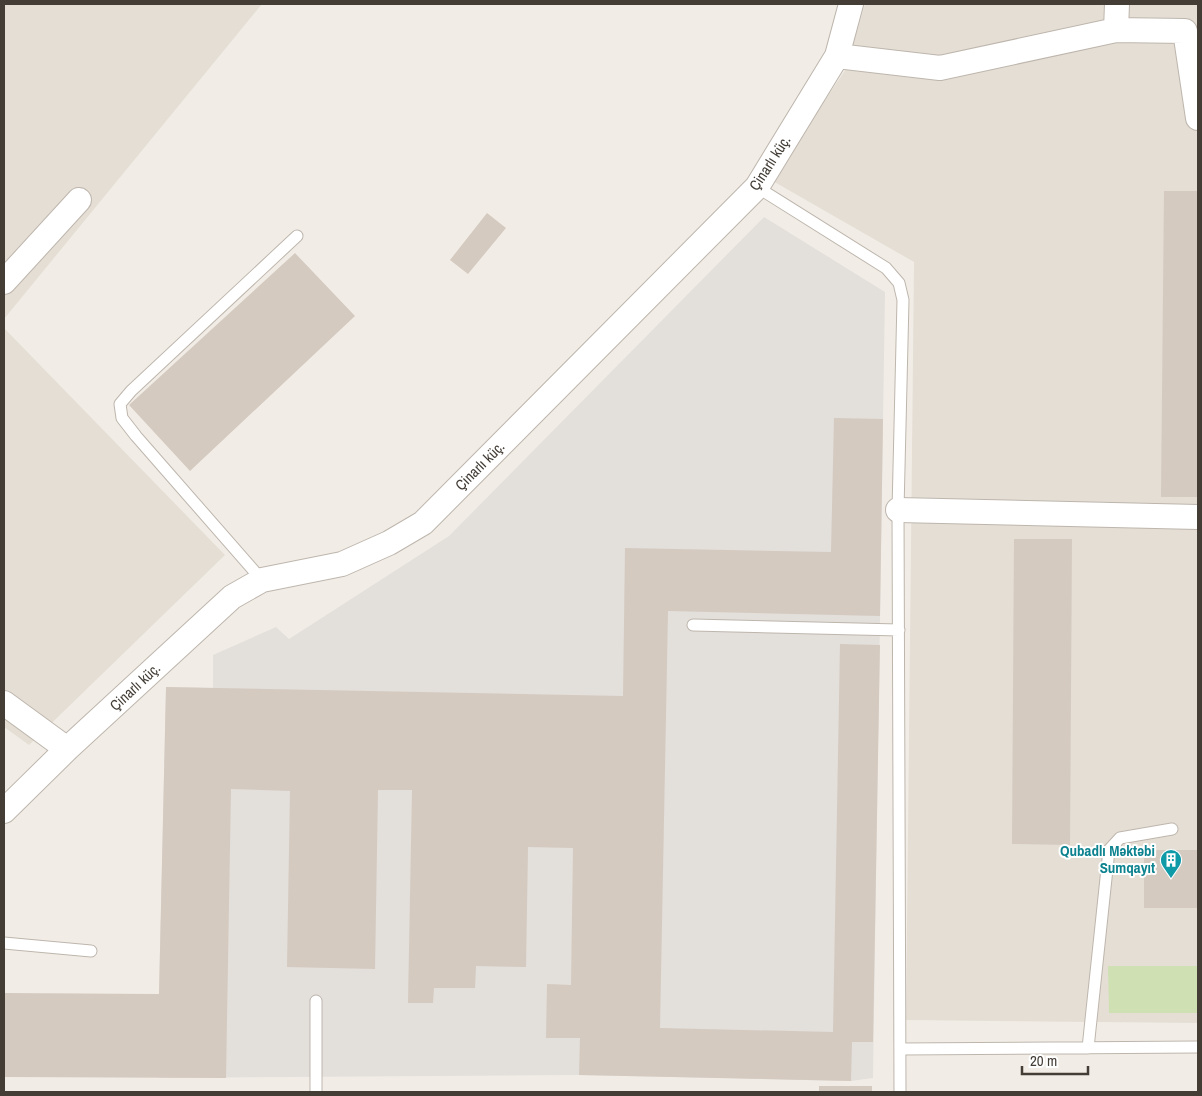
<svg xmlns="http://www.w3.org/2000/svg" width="1202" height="1096" font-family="'Archivo Narrow',sans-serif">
  <rect width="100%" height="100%" fill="#f1ede6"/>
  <path fill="#e4ded5" d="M4,4H262L4,319Z
    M865,4H1198V1023L906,1020L914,262L771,180L846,69Z
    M4,328L225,555L29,745L4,727Z"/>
  <path fill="#e3dfdb" d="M764,217L885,292L873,1078L851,1081L579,1075L159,1078V994L166,687L213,688V655L276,627L289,639L449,536Z"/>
  <path fill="#cfe1b3" d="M1108,966H1198V1013H1109Z"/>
  <path fill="#d4cac0" d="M1164,191H1198V497H1161Z
    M487,213L506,228L468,274L450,260Z
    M295,253L355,316L190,471L129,405Z
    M834,418L883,419L880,616L668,611L660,1028L833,1032L840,644L880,645L873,1042H852L851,1081L579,1075L580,1038H546L547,984L571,985L573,848L528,847L526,967L476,966L475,988H434L433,1003H408L412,790H378L375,969L287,967L290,791L231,789L226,1078L4,1077V993L159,994L166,687L623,696L625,548L831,552Z
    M1014,539H1072L1070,845L1012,844Z
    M1144,850H1198V908H1144Z
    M819,1086H872V1092H819Z"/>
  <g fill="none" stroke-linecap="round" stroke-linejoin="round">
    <g stroke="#beb6ad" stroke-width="13">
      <path id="service" d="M757,187L886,268L899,283L903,300L898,510L900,1092
        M262,580L136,436L122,418L120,404L131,391L297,236
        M693,625L899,630
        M4,943L91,951
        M1088,1048L1109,850L1120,838L1172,829
        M901,1049L1198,1047
        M316,1092V1001"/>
    </g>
    <g stroke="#beb6ad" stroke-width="26">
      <path id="minor" d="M1116,30L1117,4
        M837,56L940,68L1116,30L1185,31L1198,118
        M4,282L79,200
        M898,510L1198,517
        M4,703L67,749
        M4,811L67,749L232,597L262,580L342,564L389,543L423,523L757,187L837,56L851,4"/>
    </g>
    <use href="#service" stroke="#fff" stroke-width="11"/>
    <use href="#minor" stroke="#fff" stroke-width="24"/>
  </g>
  <defs>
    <g id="building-pin" transform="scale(1.125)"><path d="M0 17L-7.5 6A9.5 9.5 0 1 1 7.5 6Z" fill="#0f9aa8" stroke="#fff"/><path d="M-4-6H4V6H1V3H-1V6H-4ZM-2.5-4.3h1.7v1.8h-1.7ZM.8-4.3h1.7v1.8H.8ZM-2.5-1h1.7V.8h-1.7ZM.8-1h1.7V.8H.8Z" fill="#fff"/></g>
  </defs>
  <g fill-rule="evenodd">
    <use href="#building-pin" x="1171" y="860"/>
  </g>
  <g text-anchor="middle" stroke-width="4" stroke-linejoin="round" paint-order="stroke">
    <g font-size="15" fill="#433d36" stroke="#fff">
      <text transform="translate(770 163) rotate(-57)" y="5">Çinarlı küç.</text>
      <text transform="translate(480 466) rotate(-45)" y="5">Çinarlı küç.</text>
      <text transform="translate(135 687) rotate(-43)" y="5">Çinarlı küç.</text>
    </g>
    <g font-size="15" font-weight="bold" fill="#0d838f" stroke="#fff" text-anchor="end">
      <text x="1155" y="856">Qubadlı Məktəbi<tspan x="1155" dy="17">Sumqayıt</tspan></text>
    </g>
  </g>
  <rect width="1202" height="1096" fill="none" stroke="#433d36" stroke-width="10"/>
  <path d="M1022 1066v8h66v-8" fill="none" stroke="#433d36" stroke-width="2.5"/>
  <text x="1030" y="1066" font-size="15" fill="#433d36" stroke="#ffffff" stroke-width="4" paint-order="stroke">20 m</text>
</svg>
